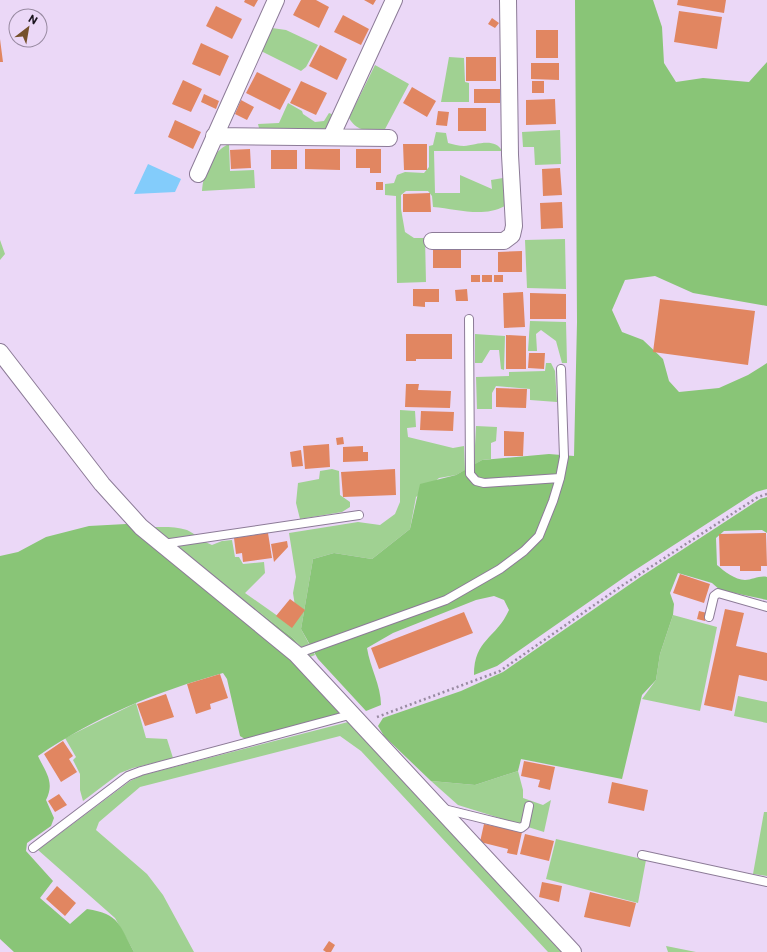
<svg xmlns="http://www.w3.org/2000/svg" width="767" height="952" font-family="Commissioner,sans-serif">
  <rect width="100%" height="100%" fill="#ebd8f7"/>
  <path fill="#a0d192" d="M272,28L286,30L318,45L306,67L301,71L261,51Z
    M449,57L464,58L465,82L469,83V102H441Z
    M375,65L409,84L384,131C369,131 357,132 349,118Z
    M288,103L302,111L303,114L315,122L324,121L329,113L334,115L328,127L324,129L259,128L258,124L279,123Z
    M560,130L561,164L535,165L534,147H523L522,132Z
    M436,132L446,133L448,143C453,144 459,146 464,146C476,145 495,137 502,151H434L435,193H460V175L492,189L491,180L503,178L505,206C482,218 458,209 433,207L432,196L428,191H406L401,195V209L405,232L414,238H425L426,282L397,283L396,196L385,195V184L394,183L397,175L405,172L424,173L429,167V146L433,145Z
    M229,144L230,171L254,170L255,188L202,191C203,173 212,151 229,144Z
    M565,239L566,289L527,288L525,240Z
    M0,240L5,254L0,260Z
    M530,321L566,322L567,363H562L556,341L541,330L536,334L537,351H528Z
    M475,334L505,336L504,370L501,369L499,350H490L482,363H475Z
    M546,363H551L555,371L557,402L530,400V389L496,386L492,393V409H477L476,377L509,376V372L545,371Z
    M400,410L415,411L416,427L407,428L408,437L453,448L464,446L465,470L456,475L439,478L416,497L410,529L372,559L334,553L313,559L301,629L315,655L310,657L293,638L149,527C162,527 175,526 187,530C196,534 201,541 212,545L222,541L232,540L235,557H239L243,564L264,562L265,573L245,593L282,619L295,606L293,593L296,577L289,533L358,522L380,525L395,514L400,502Z
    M476,426L497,427L496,441L491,443V459L482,460L474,465Z
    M332,469L339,471L340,495L350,502V507L342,512L300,519L296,503L298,483L319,479L320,471Z
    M673,615L717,627L700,711L642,699L656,680L660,654Z
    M738,696L767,702V723L734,716Z
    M136,703L146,738L167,739L173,758L133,768L120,773L83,801L80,790V774L73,760L76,757L65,738Z
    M352,721L566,952H548L361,751L340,736L140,787L99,822L96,830L147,874L163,895L194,952H134L115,918L38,850L130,781L143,775Z
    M518,771L523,790V798L543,805L551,800L544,832L458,805L431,781L475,785Z
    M764,812H767V876L753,874Z
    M556,839L646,860L638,903L546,879Z
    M666,946L696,952H668Z"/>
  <path fill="#89c577" d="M575,0H653L662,27L664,63L676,82L703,78L749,82L767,62V306L693,293L655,276L625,280L612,310L622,332L643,340L663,359L669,381L679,392L719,388L748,375L767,363V489L756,492L629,574L497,666L474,675C474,639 496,639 509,610L504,600L494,596L476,600L393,633L367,648C370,668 381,685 381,705L366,711L318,659L301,629L313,559L334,553L372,559L410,529L420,484L456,475L482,460L549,454L574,456L577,322Z
    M767,497V533L762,530L724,531L716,538L717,565C724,571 735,580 745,580C752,580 760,575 767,577V600L720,590L712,583L678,573L670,593L674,604L673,615L660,654L656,680L642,695L622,779L521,759L518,771L475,785L431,781L384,736L378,726L383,718L461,691L503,672L639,578L760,499Z
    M126,524L149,527L293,638L348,704L335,716L245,739L240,736L227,679L223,673C156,692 95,717 38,756C46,773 55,782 46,800L54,818L51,826L27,843L26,851L53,881L40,898L70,924L87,909C120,914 119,925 134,952H14L0,939V556L18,552L46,537L89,526Z"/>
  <path fill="#83ccfb" d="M148,164L181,179L175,192L134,194Z"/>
  <path fill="#e18661" d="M245,0H258L254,7L244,2Z
    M301,0H316L329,7L319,28L293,15Z
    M364,0H376L373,5Z
    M678,0H726L724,13L677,5Z
    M216,6L242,19L232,39L206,26Z
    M679,11L722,17L717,49L674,42Z
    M343,15L369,29L361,45L334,32Z
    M492,18L499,23L495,28L488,24Z
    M536,30H558V58H536Z
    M0,39L3,62H0Z
    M201,43L229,56L220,76L192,64Z
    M320,45L347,59L337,80L309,66Z
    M466,57H496V81H466Z
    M531,63H559V80L531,79Z
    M257,72L291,89L280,110L246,93Z
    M183,80L202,89L191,112L172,104Z
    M301,81L327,93L316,115L290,103Z
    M532,81H544V93H532Z
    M412,87L436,101L427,117L403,103Z
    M474,89H500V103H474Z
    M204,94L219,101L216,109L201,102Z
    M555,99L556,124L526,125V100Z
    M241,100L254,107L247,120L235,114Z
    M458,108H486V131H458Z
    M438,111L449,112L447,126L436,125Z
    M175,120L201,132L193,149L168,137Z
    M403,144H427V170H404Z
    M250,149L251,168L231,169L230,150Z
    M305,149H340V170L305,169Z
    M356,149H381V173H370V168H356Z
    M271,150H297V169H271Z
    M560,168L562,195L543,196L542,169Z
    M376,182H383V190H376Z
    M430,193L431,212H403V194Z
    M562,202L563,228L541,229L540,203Z
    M433,247H461V268H433Z
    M522,251V272H498V252Z
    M471,275H480V282H471Z
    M482,275H492V282H482Z
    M494,275H503V282H494Z
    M413,289H439V302H425V307L413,306Z
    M467,289L468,301H456L455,290Z
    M523,292L525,327L504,328L503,293Z
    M530,293L566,294V319H530Z
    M660,299L755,311L748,365L653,352Z
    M406,334H452V359H416V361H406Z
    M506,335L526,336V369H506Z
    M529,353H545L544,369L528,368Z
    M406,384H419L418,390L451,391L450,408L405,407Z
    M496,388L527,389L526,408L496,407Z
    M421,411L454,412L453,431L420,430Z
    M504,431L524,432L523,456H504Z
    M343,437L344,444L337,445L336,438Z
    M329,444L330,467L305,469L303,446Z
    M363,446V452H368V461L343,462V447Z
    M301,450L303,466L292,467L290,452Z
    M395,469L396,495L343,497L341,472Z
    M268,533L272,558L243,562L242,553L236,554L234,538Z
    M766,533L767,566H761V571H740V566H720L719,534Z
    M287,541L288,547L274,562L271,544Z
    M680,574L710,584L704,603L673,593Z
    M290,599L305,610L292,628L276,616Z
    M725,609L744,613L736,646L767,653V681L739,675L732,711L704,705Z
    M699,611L707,613L705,621L697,619Z
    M464,612L473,633L379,669L371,648Z
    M220,674L228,698L210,704L211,709L196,714L187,684Z
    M166,694L174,717L145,726L137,704Z
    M63,741L73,756L69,759L77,772L61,782L44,754Z
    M524,761L555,767L550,790L538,787L540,780L521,776Z
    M612,782L648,790L644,811L608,803Z
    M59,794L67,805L55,812L48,801Z
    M484,824L522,832L517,855L507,853L508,849L480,842Z
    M525,834L554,841L549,861L520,854Z
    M542,882L562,886L559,902L539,897Z
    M57,886L76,903L65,916L46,899Z
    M590,892L636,903L630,927L584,917Z
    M329,941L335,945L331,952H326L323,950Z"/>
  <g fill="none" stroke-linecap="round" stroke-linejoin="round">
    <g stroke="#8c7b97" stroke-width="10">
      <path id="lane" d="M469,319L470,474L476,481L484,483L560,478
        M163,544L359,515
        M709,617L714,596L718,593L767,607
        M296,654L446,600L500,569L524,551L539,536L553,501L560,478L564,457L561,369
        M444,809L521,828L525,825L529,806
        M33,848L128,776L141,771L353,714
        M642,855L767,882"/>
    </g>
    <g stroke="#8c7b97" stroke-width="18">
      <path id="street" d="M214,136L389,138
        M331,137L394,0
        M198,174L276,0
        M432,241H504L512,235L514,226L510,155L508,0
        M0,352L102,484L141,527L296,654L573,952"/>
    </g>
    <path stroke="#998ba2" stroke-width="2.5" stroke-dasharray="2 3" stroke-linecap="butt" d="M377,717L500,671L620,587L758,497L767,494"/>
    <use href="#lane" stroke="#fff" stroke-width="8"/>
    <use href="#street" stroke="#fff" stroke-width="16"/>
  </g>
  <g transform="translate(28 28) rotate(31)"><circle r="19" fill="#ebd8f7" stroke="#988aa1"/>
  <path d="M0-3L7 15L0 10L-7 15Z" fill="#75512b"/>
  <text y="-6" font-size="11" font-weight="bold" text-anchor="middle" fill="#1b151f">N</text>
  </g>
</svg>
